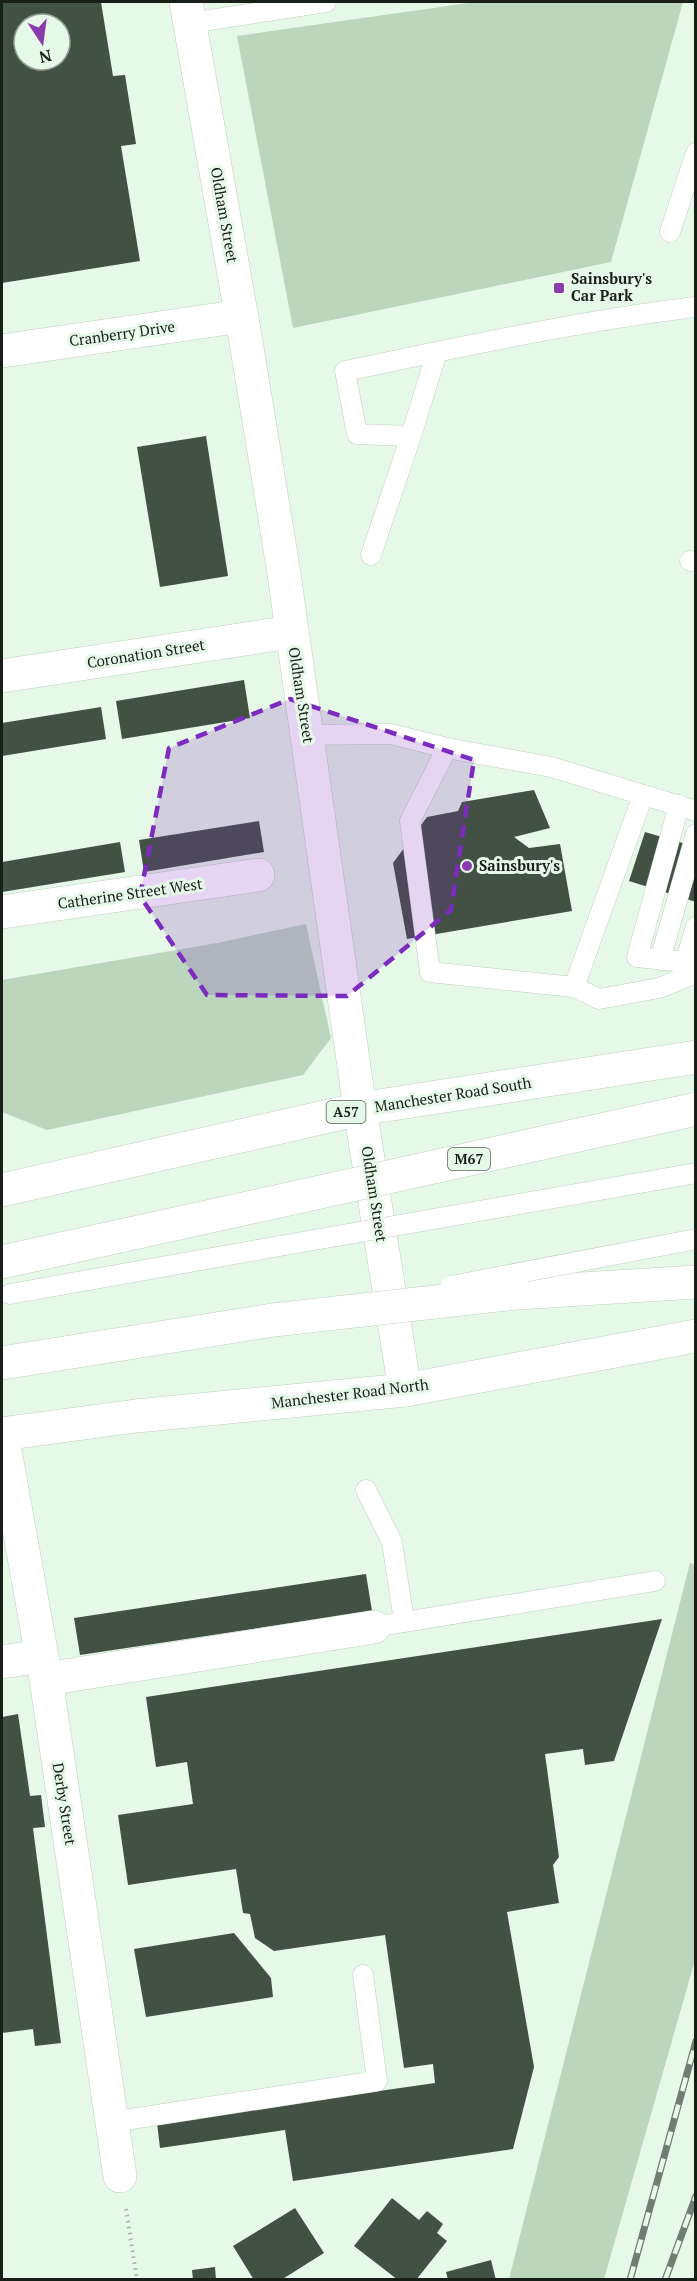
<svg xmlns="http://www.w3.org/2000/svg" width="697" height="2281" font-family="'PT Serif',serif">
  <rect width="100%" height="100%" fill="#e6f8e7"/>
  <path fill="#bcd6bd" d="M475,2H683L611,262L293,328L237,36Z
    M306,924L331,1038L303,1075L47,1130L2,1112V980L217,943Z
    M690,1563L696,1565L695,1960L604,2279H509Z"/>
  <path fill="#425143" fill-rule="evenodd" d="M2,2H101L113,76L125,75L136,144L121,146L140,261L2,283ZM24,24H60V60H24Z
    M206,436L228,576L160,587L137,447Z
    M244,680L250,718L122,739L116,701Z
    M101,707L106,739L2,756V723Z
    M534,790L550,828L514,837L529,848L560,844L572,911L407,939L393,863L427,817L458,811L462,802Z
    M259,821L264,852L144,872L139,840Z
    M645,832L696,847V902L629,881Z
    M120,842L125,872L2,892V862Z
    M366,1574L372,1611L80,1655L74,1618Z
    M662,1619L614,1761L585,1765L583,1749L545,1754L559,1857L553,1865L559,1903L507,1912L534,2067L513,2149L293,2181L285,2130L160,2148L157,2123L435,2083L433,2064L404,2068L385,1935L274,1951L255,1938L250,1914L243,1913L236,1869L128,1885L118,1815L193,1804L187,1762L156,1767L146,1697Z
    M18,1714L30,1796L41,1795L45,1827L33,1828L61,2043L35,2046L33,2029L2,2033V1717Z
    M234,1933L271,1978L273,1997L146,2017L134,1949Z
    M392,2198L419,2220L427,2211L443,2224L437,2233L447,2241L416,2280H398L354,2246Z
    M295,2208L324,2253L281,2280H254L233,2246Z
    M491,2260L496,2280H448L446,2272Z
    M215,2267L216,2280H193L192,2270Z"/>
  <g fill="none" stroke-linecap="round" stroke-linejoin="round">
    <g stroke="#becfbe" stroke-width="21">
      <path id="service" d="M190,23L326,2
        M670,232L696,153
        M411,436L357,434L345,371C461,347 578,321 696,307
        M371,555L411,436L437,352
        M690,561L696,562
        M307,735L391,734L447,748L551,767L696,811
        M447,748L410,821L430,972L574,987
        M643,795L574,987L599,999L659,988L696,973
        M679,805L637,957L685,962
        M696,927L685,962L696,961
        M660,960L696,834
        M10,1294L257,1250
        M366,1490L392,1542L404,1621
        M374,1627L655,1581
        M112,2122L377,2081L363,1975"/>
    </g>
    <g stroke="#becfbe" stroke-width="34">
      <path id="minor" d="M2,351L242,316
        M2,676L291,632
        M2,912L258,875
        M2,1434L46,1679L120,2176
        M2,1662L41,1656
        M46,1679L374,1627"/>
    </g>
    <g stroke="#becfbe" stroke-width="34">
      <path id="tertiary" d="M186,2L245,336L283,567L360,1109L405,1390"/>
    </g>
    <g stroke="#becfbe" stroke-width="34">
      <path id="primary" d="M2,1190L360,1109L696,1057
        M2,1434L136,1416L405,1390L696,1336"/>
    </g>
    <g stroke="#becfbe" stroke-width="34">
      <path id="motorway" d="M2,1262L243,1209
        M516,1293L696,1282
        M2,1363L273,1320"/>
    </g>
    <path stroke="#a4b3a5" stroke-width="4" stroke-dasharray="1.5 4.5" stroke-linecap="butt" d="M126,2209L137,2280"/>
    <use href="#service" stroke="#fff" stroke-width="20"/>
    <use href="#minor" stroke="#fff" stroke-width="33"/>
    <use href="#tertiary" stroke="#fff" stroke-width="33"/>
    <use href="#primary" stroke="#fff" stroke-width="33"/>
    <use href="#motorway" stroke="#fff" stroke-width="33"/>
    <g stroke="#717c72" stroke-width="7">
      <path id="rail" d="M630,2280L696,2041
        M665,2280L696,2196"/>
    </g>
    <use href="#rail" stroke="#e6f8e7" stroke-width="4.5" stroke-dasharray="14" stroke-linecap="butt"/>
    <g stroke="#becfbe" stroke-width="21" stroke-linecap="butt">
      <path id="service-bridge" d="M257,1250L696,1173
        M451,1286L696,1239"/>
    </g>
    <g stroke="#becfbe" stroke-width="34" stroke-linecap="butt">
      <path id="motorway-bridge" d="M243,1209L696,1109
        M273,1320L516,1293"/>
    </g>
    <use href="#service-bridge" stroke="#fff" stroke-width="20"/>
    <use href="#motorway-bridge" stroke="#fff" stroke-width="33"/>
  </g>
  <path fill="#7b2cbf" fill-opacity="0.2" stroke="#7b2cbf" stroke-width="4.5" stroke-dasharray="12 8" stroke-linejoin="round" d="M290,699L474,760L451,910L347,996L207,995L140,896L169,748Z"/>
  <g fill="#8a3bab" stroke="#e6f8e7" stroke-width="2">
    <rect x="553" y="282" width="12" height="12" rx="3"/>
    <circle cx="467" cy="866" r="6"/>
  </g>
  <g text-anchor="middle" stroke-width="6" stroke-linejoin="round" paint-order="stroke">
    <g fill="#e6f8e7" stroke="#566057" stroke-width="1.5">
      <rect x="326.5" y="1101" width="39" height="22" rx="4.5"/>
      <rect x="448" y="1148" width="42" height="22" rx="4.5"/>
    </g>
    <g font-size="14" font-weight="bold" fill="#181f19">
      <text x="346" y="1117">A57</text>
      <text x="469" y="1164">M67</text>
    </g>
    <g font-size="15" fill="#181f19" stroke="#e6f8e7">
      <text transform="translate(224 215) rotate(80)" y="5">Oldham Street</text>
      <text transform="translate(122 334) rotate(-8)" y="5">Cranberry Drive</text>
      <text transform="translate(146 654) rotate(-9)" y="5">Coronation Street</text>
      <text transform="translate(301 695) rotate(81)" y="5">Oldham Street</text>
      <text transform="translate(130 894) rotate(-8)" y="5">Catherine Street West</text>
      <text transform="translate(453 1095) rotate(-9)" y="5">Manchester Road South</text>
      <text transform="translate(374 1194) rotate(81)" y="5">Oldham Street</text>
      <text transform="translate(350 1394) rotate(-7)" y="5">Manchester Road North</text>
      <text transform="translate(64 1804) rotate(81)" y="5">Derby Street</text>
    </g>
    <g font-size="15" font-weight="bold" fill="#181f19" stroke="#e6f8e7" text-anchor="start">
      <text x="571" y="284">Sainsbury's<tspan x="571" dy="17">Car Park</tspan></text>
      <text x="479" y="871">Sainsbury's</text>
    </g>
  </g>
  <rect width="697" height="2281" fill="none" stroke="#181f19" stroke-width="6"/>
  <g transform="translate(42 42) rotate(167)"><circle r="28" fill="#e6f8e7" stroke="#94a195" stroke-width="1.5"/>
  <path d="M0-4.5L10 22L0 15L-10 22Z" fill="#8a3bab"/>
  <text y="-9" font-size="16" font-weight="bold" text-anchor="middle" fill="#181f19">N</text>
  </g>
</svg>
